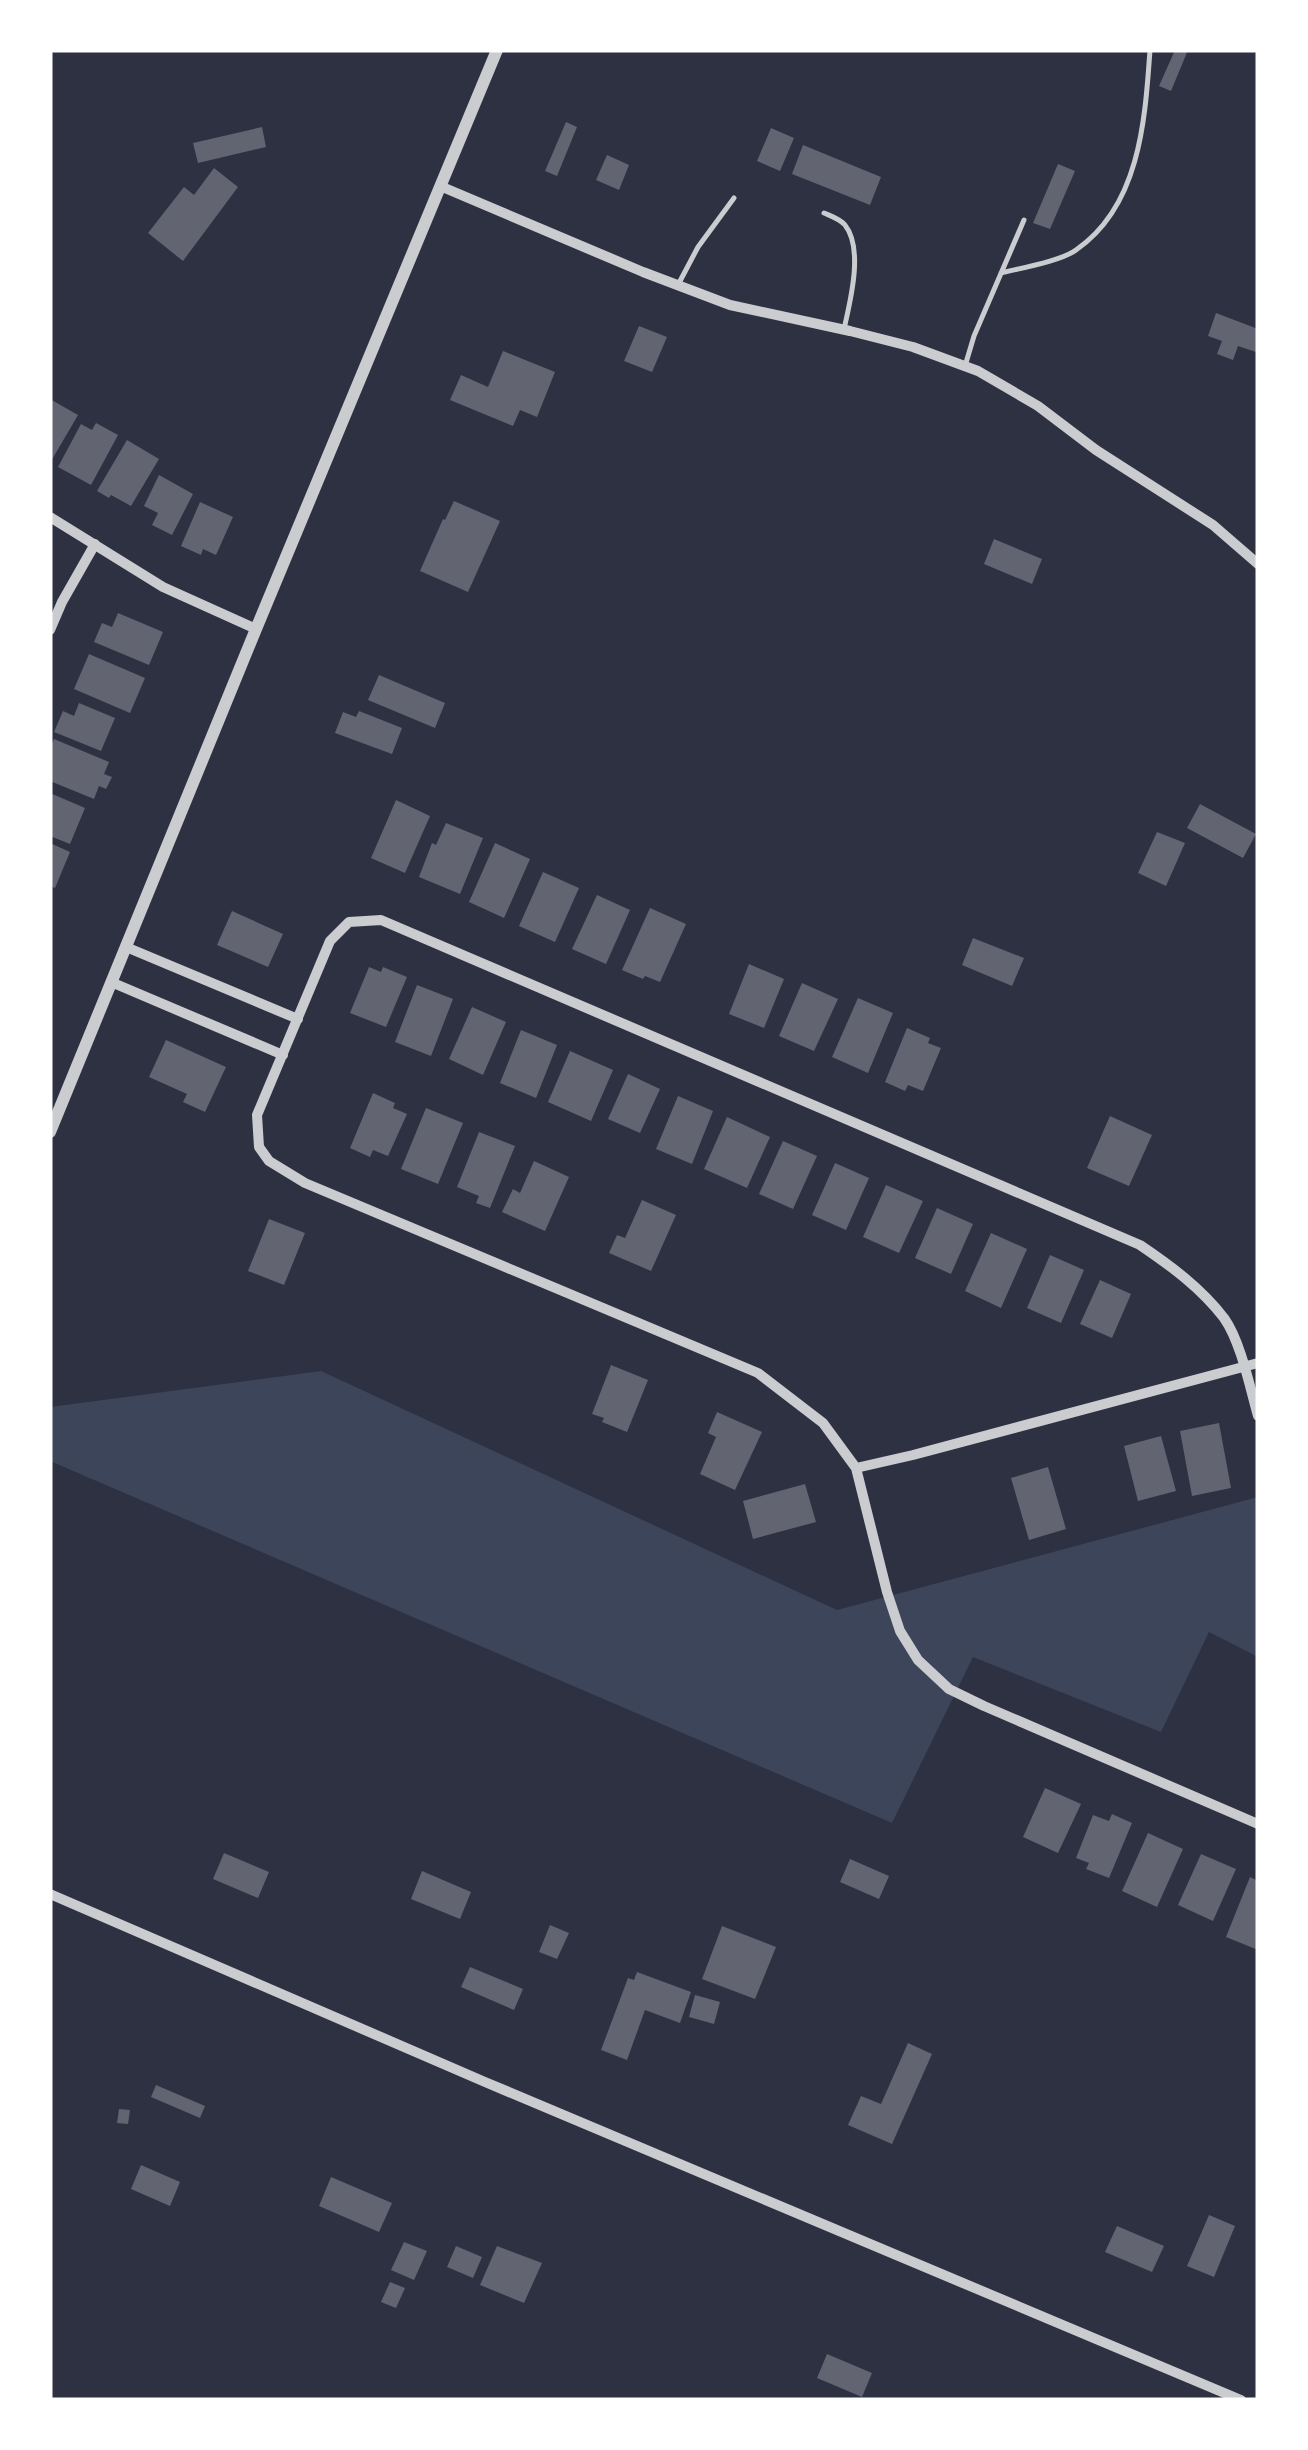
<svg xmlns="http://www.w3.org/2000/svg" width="1308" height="2450" font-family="'Source Sans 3',sans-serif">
  <rect width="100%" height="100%" fill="#2d3142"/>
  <path fill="#3c4559" d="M321,1371L837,1610L1258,1497V1657L1209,1632L1161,1732L973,1657L892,1823L50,1461V1407Z"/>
  <path fill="#626471" d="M1175,50H1188L1171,91L1159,86Z
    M566,122L577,127L557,176L545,171Z
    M262,127L266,147L198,163L193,143Z
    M771,128L794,138L780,171L757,161Z
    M803,145L881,177L870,205L792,174Z
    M607,155L629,165L619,190L596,180Z
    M1058,164L1075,171L1050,229L1033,223Z
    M214,168L238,187L183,261L148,233L184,187L194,195Z
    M1216,313L1258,329L1256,352L1238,346L1233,360L1217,354L1222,341L1208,336Z
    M639,326L667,337L652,372L624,361Z
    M503,351L555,372L537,417L520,410L513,426L450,400L461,375L488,387Z
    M50,399L78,415L50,463Z
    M96,423L118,435L91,485L58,467L81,424L92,430Z
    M127,440L159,459L131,506L111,495L109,498L97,491Z
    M159,475L193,494L172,535L152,525L158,513L144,506Z
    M454,501L500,521L468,592L420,571L443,519L445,520Z
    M200,502L233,517L216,555L203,549L201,555L181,546Z
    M994,539L1042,559L1032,584L984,564Z
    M118,613L163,632L149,665L94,642L102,623L112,627Z
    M89,654L145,678L130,713L74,689Z
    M379,675L445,703L435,728L368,700Z
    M79,703L115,718L101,751L54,732L63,711L74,716Z
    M359,711L402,728L392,754L335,733L343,712L356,717Z
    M54,739L109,762L104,774L112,777L106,789L99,786L94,799L50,781V748Z
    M50,793L85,808L70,844L50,836Z
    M396,800L430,816L405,873L371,858Z
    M1200,804L1256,834L1243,858L1187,828Z
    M446,823L483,838L460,894L419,877L432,843L436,845Z
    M1157,832L1185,843L1166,886L1138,873Z
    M50,843L70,852L55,888L50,886Z
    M495,843L530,859L504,918L469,902Z
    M543,872L579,888L555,942L519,926Z
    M597,895L630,910L606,964L572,949Z
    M650,908L686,924L660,982L645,976L643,979L622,970Z
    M232,911L283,934L268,967L217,945Z
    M973,938L1024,958L1012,986L962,965Z
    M749,964L784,979L764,1028L729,1014Z
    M369,967L381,972L383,967L407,977L386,1027L350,1013Z
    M802,983L838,999L814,1051L779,1036Z
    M417,985L453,999L431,1056L395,1042Z
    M858,998L893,1013L868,1073L832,1057Z
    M472,1007L506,1022L483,1075L449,1059Z
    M907,1028L930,1038L928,1043L941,1048L923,1091L908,1085L905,1091L885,1082Z
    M521,1030L557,1045L536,1098L500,1083Z
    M166,1040L226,1067L205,1112L183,1102L187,1094L149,1077Z
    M570,1051L613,1070L591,1121L548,1102Z
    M628,1074L660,1089L640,1133L608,1119Z
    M373,1093L395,1103L393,1108L407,1114L388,1156L373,1150L370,1157L350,1148Z
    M678,1096L713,1111L692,1164L656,1149Z
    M426,1108L463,1123L438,1184L401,1169Z
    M1110,1116L1152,1135L1129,1186L1087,1168Z
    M727,1117L770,1137L747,1188L704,1169Z
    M479,1132L515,1146L490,1208L476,1203L479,1196L457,1187Z
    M783,1141L817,1156L793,1209L759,1194Z
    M534,1161L569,1177L545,1231L502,1212L513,1189L520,1193Z
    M835,1163L869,1178L846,1230L812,1215Z
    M886,1185L923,1201L899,1253L863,1237Z
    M642,1200L676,1215L651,1271L609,1253L617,1235L625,1238Z
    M937,1208L973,1224L951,1274L915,1258Z
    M269,1219L305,1233L284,1285L248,1271Z
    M991,1233L1027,1249L1001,1308L965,1291Z
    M1050,1255L1084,1270L1061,1323L1027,1308Z
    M1100,1280L1131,1294L1112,1338L1080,1324Z
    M611,1365L648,1380L627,1432L602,1422L604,1418L592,1414Z
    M717,1412L762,1432L735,1490L700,1474L716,1437L708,1433Z
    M1219,1423L1231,1488L1192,1496L1180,1431Z
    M1161,1436L1176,1491L1138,1501L1124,1446Z
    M1048,1467L1066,1529L1029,1540L1011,1478Z
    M805,1484L816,1522L753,1539L743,1501Z
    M1045,1788L1081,1804L1058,1853L1023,1837Z
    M1112,1814L1132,1823L1109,1878L1086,1869L1089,1863L1076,1858L1093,1815L1109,1821Z
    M1148,1833L1183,1849L1157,1907L1122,1891Z
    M224,1853L269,1872L258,1898L213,1879Z
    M1201,1854L1236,1869L1213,1921L1178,1905Z
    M850,1859L889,1876L879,1899L840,1882Z
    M422,1871L471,1892L460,1919L411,1899Z
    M1250,1877L1258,1881V1950L1226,1937Z
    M550,1925L569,1933L557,1959L539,1952Z
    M722,1926L776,1947L755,1999L702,1979Z
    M470,1967L523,1989L514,2010L461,1987Z
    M637,1972L691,1992L680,2023L645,2010L627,2060L601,2050L628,1978L634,1980Z
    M695,1995L720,2002L714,2024L689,2017Z
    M908,2043L932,2054L892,2144L848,2125L861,2096L881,2104Z
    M156,2085L205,2106L200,2118L151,2097Z
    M119,2109L130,2110L128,2124L117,2123Z
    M141,2165L180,2182L170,2206L131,2189Z
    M331,2177L392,2203L379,2232L319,2206Z
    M1209,2215L1235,2226L1214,2277L1187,2266Z
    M1117,2226L1164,2246L1152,2272L1105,2252Z
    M404,2242L427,2251L414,2280L391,2270Z
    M456,2246L482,2257L473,2278L447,2267Z
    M497,2246L542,2263L524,2303L480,2285Z
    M390,2282L405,2288L396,2308L381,2302Z
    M827,2354L872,2373L862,2397L817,2378Z"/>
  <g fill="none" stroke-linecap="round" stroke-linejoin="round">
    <path stroke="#caccd0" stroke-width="5" d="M824,213C831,216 840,219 845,225C864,249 850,302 844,329
      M1001,273C1021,268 1061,261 1076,250C1140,206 1145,120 1150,50
      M679,283L698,247L734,198
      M965,366L974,336L1024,220"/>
    <path stroke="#caccd0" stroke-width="10" d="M440,186L643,272L730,305L850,331L913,347L978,371L1038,406L1096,450L1213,525L1258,564
      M50,517L163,587L256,629
      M50,630L62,602L95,544
      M126,947L298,1019
      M111,982L283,1055
      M1258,1416C1250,1388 1241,1342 1224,1318C1201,1288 1171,1266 1140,1245L381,920L349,922L330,941L257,1115L259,1147L269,1161L305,1183L758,1373L823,1423L856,1468L887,1592L900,1631L918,1660L949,1689L984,1706L1258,1824
      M856,1468L913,1455L1258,1363
      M50,1894L485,2082L1241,2400"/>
    <path stroke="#caccd0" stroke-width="12" d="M50,1132L256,629L497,50"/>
  </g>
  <rect width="1308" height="2450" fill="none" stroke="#ffffff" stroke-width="105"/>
</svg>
